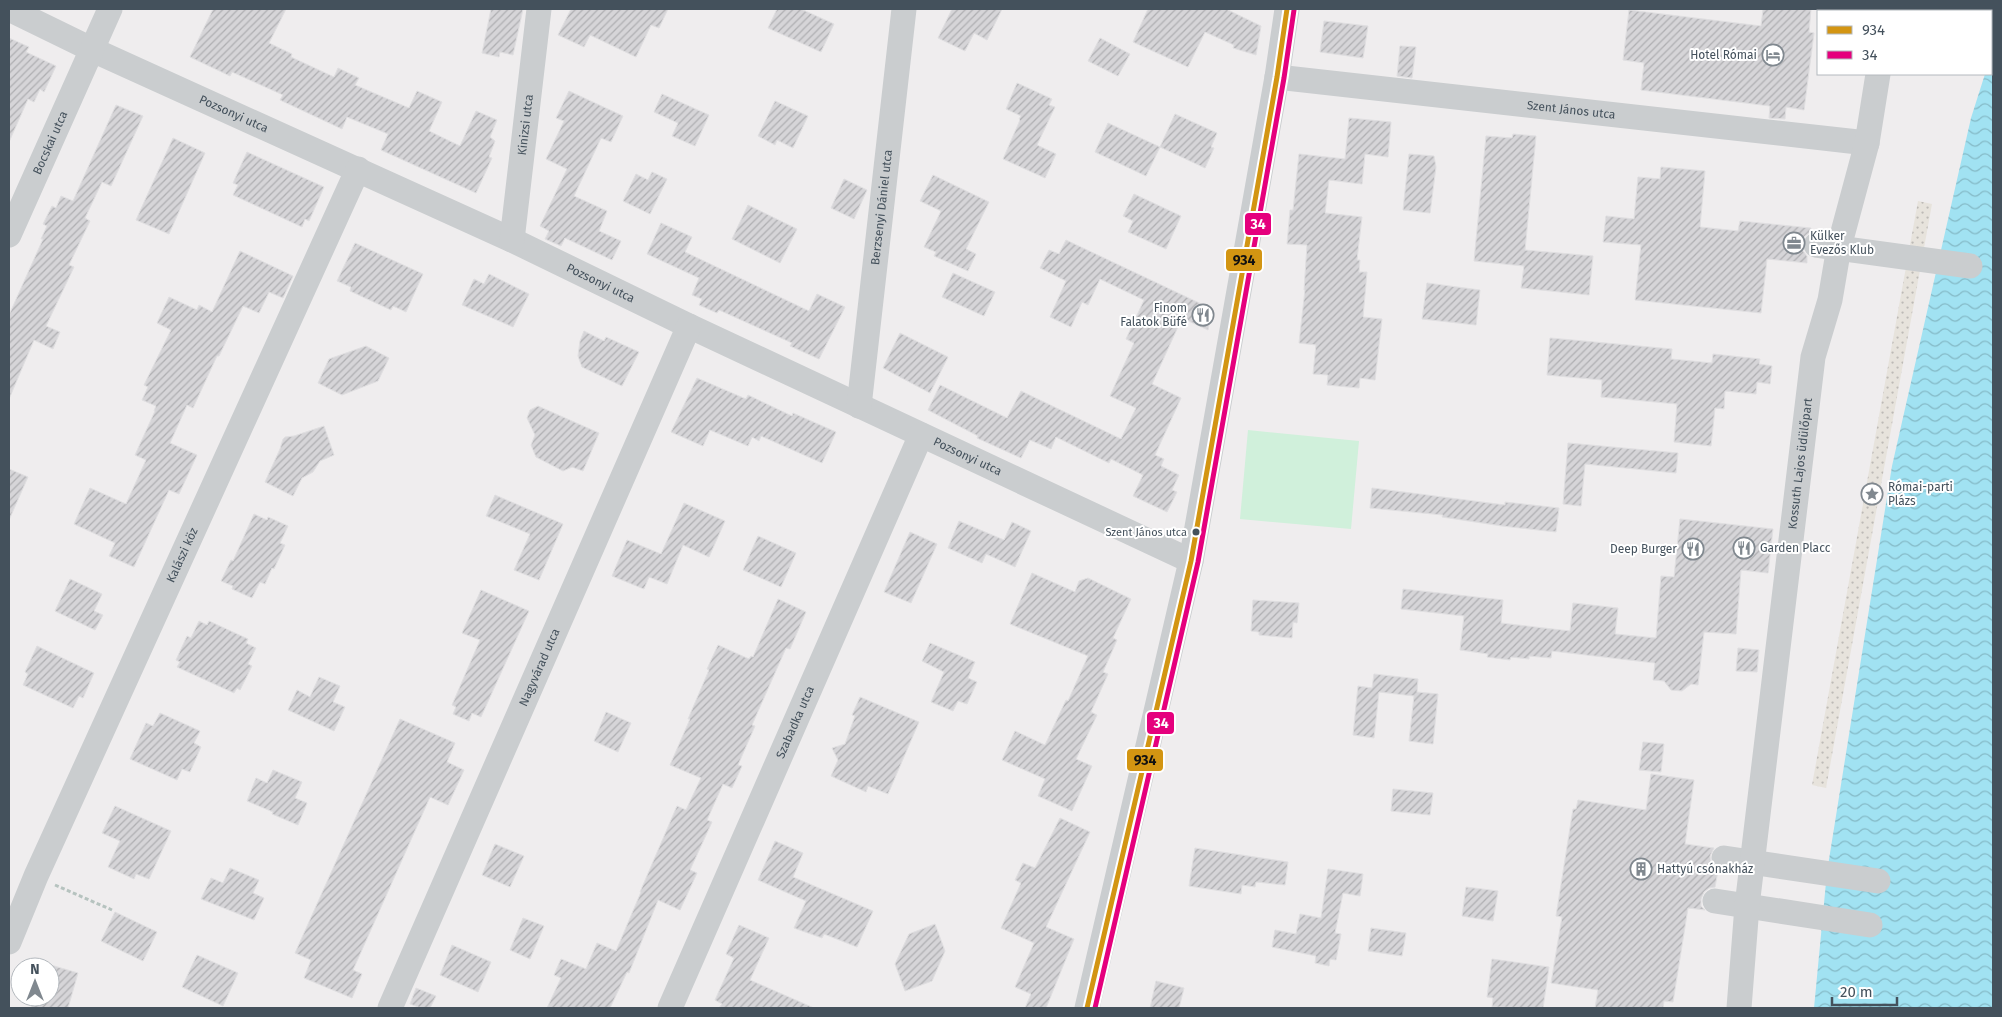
<svg xmlns="http://www.w3.org/2000/svg" width="2002" height="1017" font-family="'Fira Sans',sans-serif">
  <defs>
    <pattern id="sand-dots" width="8" height="8" patternUnits="userSpaceOnUse" patternTransform="scale(1.25)"><rect width="8" height="8" fill="#e7e3dc"/><path d="M2 2h.1M6 6h.1" fill="none" stroke="#bdbab6" stroke-width="1.8" stroke-linecap="round"/></pattern>
    <pattern id="water-waves" width="16" height="10" patternUnits="userSpaceOnUse" patternTransform="scale(1.25)"><rect width="16" height="10" fill="#a1e2f2"/><path d="M0 5q4-4 8 0t8 0" fill="none" stroke="#85bac7"/></pattern>
    <pattern id="building-hatch" width="6" height="6" patternUnits="userSpaceOnUse" patternTransform="scale(1.25)"><rect width="6" height="6" fill="#d6d5d8"/><path d="M-1 1l2-2M0 6l6-6M5 7l2-2" fill="none" stroke="#afafb2"/></pattern>
  </defs>
  <rect width="100%" height="100%" fill="#efedee"/>
  <path fill="#d0f0db" d="M1248,430L1359,441L1351,529L1240,519Z"/>
  <path fill="url(#sand-dots)" d="M1918,201L1932,204L1826,788L1812,785Z"/>
  <path fill="url(#water-waves)" d="M1993,49V1008H1814L1827,872L1892,466L1971,118L1985,74H1991V56Z"/>
  <path fill="url(#building-hatch)" stroke="#e0dfe1" d="M213,9H286L269,43L292,54L291,57L334,77L338,68L359,78L355,85L409,108L417,91L442,102L429,131L460,146L476,111L497,120L490,137L495,141L489,157L492,158L476,193L381,150L388,134L347,117L342,129L280,100L283,95L232,72L230,76L190,57Z
    M491,9H523L513,55L500,52L499,57L482,53Z
    M571,9H668L659,28L651,25L636,57L590,35L584,47L558,35Z
    M777,9H801L834,24L821,52L768,28Z
    M952,9H1002L987,40L974,33L965,51L938,38Z
    M1148,9H1226L1261,26L1256,55L1233,48L1234,45L1205,32L1188,67L1133,42Z
    M1763,9H1811L1809,32L1814,33L1804,110L1786,107L1785,119L1769,118L1770,106L1641,90L1644,63L1623,60L1629,10L1761,26Z
    M1324,21L1368,26L1363,58L1320,52Z
    M9,38L29,47L26,52L56,66L44,92L40,89L34,102L28,99L9,142Z
    M1100,38L1130,54L1118,76L1088,61Z
    M1400,46L1416,47L1412,78L1397,76Z
    M1017,83L1052,99L1049,105L1055,107L1037,145L1056,154L1045,178L1003,159L1020,120L1019,119L1021,116L1006,109Z
    M569,91L623,116L611,142L601,138L574,196L607,211L599,231L621,241L612,260L565,238L561,246L545,239L549,231L540,226L567,169L546,159L564,121L556,118Z
    M662,94L709,115L695,146L672,136L678,123L654,112Z
    M775,101L808,116L793,148L777,140L775,145L758,136Z
    M116,105L143,116L111,186L102,182L85,218L90,221L69,265L74,267L46,326L60,332L53,349L34,340L9,399V315L43,239H41L47,226L43,224L52,206L56,208L61,196L73,201Z
    M1175,114L1217,133L1211,147L1214,148L1205,168L1160,147Z
    M1349,118L1391,122L1388,157L1365,154L1362,184L1329,180L1325,213L1362,217L1357,260H1360L1359,272H1367L1363,317L1382,319L1375,380L1360,378L1359,388L1327,385L1328,375L1313,374L1316,345L1299,343L1305,290H1304L1307,245L1287,244L1290,210H1293L1299,154L1345,159Z
    M1108,123L1160,147L1146,176L1095,152Z
    M1513,134L1536,136L1525,250L1593,256L1589,295L1521,288L1524,266L1474,261L1486,136L1512,138Z
    M173,138L205,153L169,234L136,220Z
    M247,152L324,187L309,221L305,219L302,227L233,195L238,185L233,183Z
    M1409,154L1434,156L1436,167L1430,213L1403,210Z
    M1661,167L1705,171L1700,227L1738,231L1740,221L1811,228L1810,232L1804,237L1802,244L1803,251L1807,256V263L1767,259L1761,313L1635,300L1641,245L1603,242L1606,216L1634,219L1638,177L1660,179Z
    M652,172L667,179L650,214L623,201L636,174L648,180Z
    M933,175L989,202L966,249L976,254L968,271L934,256L936,252L924,247L941,211L920,201Z
    M844,179L867,190L854,219L831,208Z
    M1134,194L1181,216L1166,249L1128,232L1133,221L1123,216Z
    M748,205L797,229L780,263L732,239Z
    M661,223L692,237L685,252L809,311L817,294L845,307L819,359L790,346L792,343L719,310L717,313L699,305L702,299L692,295L699,278L647,254Z
    M1066,240L1212,309L1208,330L1182,318L1152,384L1181,398L1155,455L1164,459L1161,466L1179,475L1172,490L1177,492L1167,512L1133,496L1143,475L1111,459L1109,463L1056,437L1051,449L1030,440L1021,458L977,438L978,436L928,410L940,385L1007,418L1021,391L1121,439L1136,408L1110,396L1134,343L1126,339L1144,300L1100,279L1088,305L1082,302L1071,327L1050,317L1066,281L1040,268L1049,250L1059,254Z
    M355,243L423,274L406,312L393,306L391,310L350,291L351,287L337,281Z
    M240,251L293,276L283,298L269,292L259,313L243,306L219,356H217L193,408L187,405L170,443L197,455L179,494L169,490L134,567L109,556L115,543L74,524L90,488L126,504L146,460L135,455L155,411H154L156,406L142,400L148,387L144,385L171,330L157,323L169,297L197,310L199,305L212,312Z
    M953,273L995,292L984,316L942,297Z
    M489,274L529,294L513,327L462,305L474,279L484,284Z
    M1427,283L1480,290L1476,325L1422,319Z
    M584,331L604,341L606,337L639,352L622,386L582,367L578,356L580,341Z
    M900,333L948,357L930,393L883,368Z
    M1550,338L1672,349L1671,359L1712,363L1713,354L1760,359L1759,364L1772,366L1770,384L1757,382L1756,394L1725,391L1724,409L1715,408L1711,446L1674,442L1677,404L1601,397L1602,380L1547,375Z
    M366,346L389,358L378,381L342,395L318,383L329,359Z
    M697,378L746,399L748,395L792,416L793,413L836,432L822,463L761,436L759,441L752,437L748,446L710,430L703,446L671,432Z
    M538,406L599,433L583,471L572,467L563,471L536,457L531,445L535,435L527,418L530,410Z
    M324,426L334,455L320,461L313,472L302,478L293,496L265,482L280,449L283,439L285,437L294,436Z
    M1568,443L1678,453L1676,473L1585,464L1581,506L1563,504Z
    M9,469L28,477L9,520Z
    M1372,488L1505,505V502L1559,508L1556,532L1502,526L1442,517L1443,515L1370,508Z
    M495,495L563,524L539,580L514,570L530,534L486,516Z
    M684,503L725,521L709,557L683,545L667,584L649,577L644,589L612,576L627,540L661,554Z
    M254,514L267,520L268,517L288,526L280,543L285,545L274,569L272,568L265,584L260,582L252,598L232,589L233,586L221,581L231,560L233,561Z
    M1680,519L1773,529L1768,573L1741,570L1736,634L1704,632L1698,685L1691,684L1682,691L1671,690L1664,681L1653,680L1655,663L1552,651L1551,658L1529,656V659L1511,657L1510,660L1487,657L1488,654L1460,650L1464,616L1401,609L1403,589L1503,600L1501,623L1570,631L1573,603L1618,608L1615,634L1656,638L1661,576L1674,577Z
    M959,521L1004,540L1012,522L1031,531L1015,567L986,554L982,563L948,548Z
    M910,532L937,544L911,603L884,592Z
    M758,536L796,553L781,587L743,570Z
    M1032,573L1075,592L1079,581L1088,578L1131,599L1113,638L1117,640L1103,672L1108,674L1091,712L1097,715L1076,759L1092,766L1072,811L1038,796L1045,779L1002,760L1015,731L1045,745L1066,700L1068,701L1088,656L1010,624Z
    M70,579L102,594L94,611L103,615L95,630L55,611Z
    M481,590L529,611L481,717L472,713L469,721L453,714L456,707L452,705L480,640L462,633Z
    M778,599L806,612L790,649L786,648L752,725L755,726L738,765L742,766L732,788L723,784L707,820L712,822L690,870L697,873L680,910L658,900L629,973L627,972L610,1008H547L561,978L554,975L561,959L586,969L597,943L616,951L641,892H640L677,806L686,810L701,778L670,765L690,719H688L709,670L707,669L718,645L749,659L751,656L753,657Z
    M1253,600L1299,603L1297,623L1293,622L1292,638L1259,635V632L1251,631Z
    M199,621L207,625L209,621L248,639L246,643L256,648L248,664L252,666L240,690L237,688L234,693L177,667L180,662L176,660L187,636L191,638Z
    M930,643L975,662L968,678L977,682L967,704L958,701L953,711L931,702L944,672L922,661Z
    M37,646L94,673L83,698L79,696L73,708L23,685L28,674L25,672Z
    M1738,648L1759,650L1757,672L1736,671Z
    M1374,674L1418,679L1417,692L1438,694L1433,744L1409,741L1414,696L1379,692L1374,738L1353,735L1358,686L1372,688Z
    M319,677L340,686L333,702L345,707L334,731L288,710L297,690L310,697Z
    M860,697L919,722L888,794L868,786L866,792L831,776L838,760L832,748L845,744L855,716L852,715Z
    M606,712L631,723L618,752L594,741Z
    M160,713L200,731L194,743L201,747L190,772L182,769L177,780L130,759L146,723L153,726Z
    M400,719L455,743L447,762L464,770L448,805L430,797L353,970L362,974L352,998L304,978L311,960L295,953Z
    M1643,742L1664,744L1661,772L1639,770Z
    M273,770L302,782L295,798L307,803L298,825L272,814L273,812L247,801L256,778L267,783Z
    M1651,774L1694,780L1685,844L1714,848L1710,856L1711,864L1718,871L1715,887L1709,888L1704,892L1701,899V906L1705,910L1688,908L1673,1002L1664,1001L1663,1008H1595L1598,990L1551,983L1562,917L1556,916L1573,809H1576L1578,800L1646,810Z
    M1393,789L1433,793L1430,815L1391,811Z
    M115,806L171,831L149,879L136,874L134,879L108,867L120,841L102,833Z
    M1060,818L1090,832L1046,927L1074,939L1046,1008H1025L1031,994L1015,987L1034,943L1001,928L1021,883L1015,880L1023,863L1035,868Z
    M775,841L803,853L793,877L873,911L857,947L824,934L822,938L794,928L806,901L758,880Z
    M495,844L524,856L510,887L482,875Z
    M1195,848L1288,862L1285,885L1256,882L1255,887L1242,885L1241,894L1189,886Z
    M230,868L259,880L253,893L264,898L254,920L201,899L211,878L223,883Z
    M1328,869L1363,874L1360,896L1343,893L1335,933L1341,934L1336,960L1330,959L1329,966L1315,963L1316,956L1272,947L1275,930L1296,934L1300,914L1321,918Z
    M1466,887L1498,891L1493,921L1462,916Z
    M115,912L157,932L143,961L101,941Z
    M523,918L544,926L530,959L510,950Z
    M935,924L945,951L932,981L905,991L895,964L909,934Z
    M739,925L769,938L750,980L814,1008H719L722,1004L715,1000L734,958L726,954Z
    M1371,928L1406,933L1402,956L1368,951Z
    M452,945L491,962L478,992L440,975Z
    M197,955L238,973L223,1006L182,987Z
    M1492,959L1549,967L1543,1008L1492,1007L1493,998L1487,997Z
    M44,963L78,973L68,1008H31L34,997H50V967H43Z
    M1156,981L1184,988L1179,1008H1150Z
    M416,988L436,996L430,1008H421L410,1004Z"/>
  <g fill="none" stroke-linecap="round" stroke-linejoin="round">
    <path stroke="#b6c3bf" stroke-width="3" stroke-dasharray="4 2.5" stroke-linecap="butt" d="M55,885L112,910"/>
    <g stroke="#cacdcf" stroke-width="25">
      <path id="s1" d="M9,9L93,50L512,240L689,326L1191,561"/>
      <path d="M1885,11V9"/>
      <path id="s2" d="M1277,77L1867,143"/>
      <path id="s3" d="M9,235L110,9"/>
      <path id="s4" d="M512,240L539,9"/>
      <path d="M1816,245L1970,266"/>
      <path id="s5" d="M859,406L904,9"/>
      <path d="M1724,858L1878,881"/>
      <path d="M1715,901L1870,925"/>
      <path id="s6" d="M9,942L36,876L358,169"/>
      <path id="s7" d="M390,1008L689,326"/>
      <path id="s8" d="M670,1008L921,435"/>
      <path d="M1087,1008L1191,561L1277,77L1287,9"/>
      <path id="s9" d="M1739,1008L1747,906L1813,357L1830,300L1839,247L1867,143L1878,74"/>
    </g>
    <g stroke="#fff" stroke-width="9">
      <path id="bus-1" d="M1087,1008L1191,561L1277,77L1287,9"/>
    </g>
    <g stroke="#fff" stroke-width="9">
      <path id="bus-2" d="M1095,1008L1198,562L1284,78L1294,10"/>
    </g>
    <use href="#bus-1" stroke="#d39512" stroke-width="5"/>
    <use href="#bus-2" stroke="#e5007d" stroke-width="5"/>
  </g>
  <defs>
    <g id="hotel-ring" transform="scale(1.125)"><circle r="9.5" fill="#fff" stroke="#80888f" stroke-width="1.5"/><path d="M-6-4.5h1.5V1H6V5H4.5V3h-9V5H-6ZM-4 0a1.8 1.8 0 1 1 3.6 0ZM.5 0V-2.5h3Q6-2.5 6 0Z" fill="#80888f"/></g>
    <g id="office-ring" transform="scale(1.125)"><circle r="9.5" fill="#fff" stroke="#80888f" stroke-width="1.5"/><path d="M-6-3h4V-5.5h4V-3h4V5H-6ZM-1-4.5V-3h2v-1.5ZM-6 0V1H6V0Z" fill="#80888f"/></g>
    <g id="restaurant-ring" transform="scale(1.125)"><circle r="9.5" fill="#fff" stroke="#80888f" stroke-width="1.5"/><path d="M-5-6h1v4h1v-4h1v4h1v-4h1v5L-1.5 .5V6h-2V.5L-5-1ZM5-6V6H3V1.5H1.5Q1.5-4 5-6Z" fill="#80888f"/></g>
    <g id="sight-ring" transform="scale(1.125)"><circle r="9.5" fill="#fff" stroke="#80888f" stroke-width="1.5"/><path d="M0-6L1.8-2.2L6-1.7L2.9 1.2L3.7 5.4L0 3.3L-3.7 5.4L-2.9 1.2L-6-1.7L-1.8-2.2Z" fill="#80888f"/></g>
    <g id="building-ring" transform="scale(1.125)"><circle r="9.5" fill="#fff" stroke="#80888f" stroke-width="1.5"/><path d="M-4-6H4V6H1V3H-1V6H-4ZM-2.5-4.3h1.7v1.8h-1.7ZM.8-4.3h1.7v1.8H.8ZM-2.5-1h1.7V.8h-1.7ZM.8-1h1.7V.8H.8Z" fill="#80888f"/></g>
  </defs>
  <g fill-rule="evenodd">
    <use href="#hotel-ring" x="1773" y="55"/>
    <use href="#office-ring" x="1794" y="243"/>
    <use href="#restaurant-ring" x="1203" y="315"/>
    <use href="#sight-ring" x="1872" y="494"/>
    <use href="#restaurant-ring" x="1744" y="548"/>
    <use href="#restaurant-ring" x="1693" y="549"/>
    <use href="#building-ring" x="1641" y="869"/>
  </g>
  <circle fill="#44515c" stroke="#fff" stroke-width="2" cx="1196" cy="532" r="4.5"/>
  <g text-anchor="middle" stroke-width="4" stroke-linejoin="round" paint-order="stroke">
    <g font-size="11" fill="#44515c" stroke="#fff" text-anchor="end">
      <text x="1187" y="536">Szent János utca</text>
    </g>
    <g font-size="12" fill="#44515c" stroke="#fff" text-anchor="start">
      <text x="1757" y="59" text-anchor="end">Hotel Római</text>
      <text x="1810" y="240">Külker<tspan x="1810" dy="14">Evezős Klub</tspan></text>
      <text x="1187" y="312" text-anchor="end">Finom<tspan x="1187" dy="14">Falatok Büfé</tspan></text>
      <text x="1888" y="491">Római-parti<tspan x="1888" dy="14">Plázs</tspan></text>
      <text x="1760" y="552">Garden Placc</text>
      <text x="1677" y="553" text-anchor="end">Deep Burger</text>
      <text x="1657" y="873">Hattyú csónakház</text>
    </g>
    <g font-size="12" fill="#44515c" stroke="#fff">
      <text dy="4" stroke="none"><textPath href="#s2" startOffset="296">Szent János utca</textPath></text>
      <text dy="4" stroke="none"><textPath href="#s1" startOffset="248">Pozsonyi utca</textPath></text>
      <text dy="4" stroke="none"><textPath href="#s4" startOffset="116">Kinizsi utca</textPath></text>
      <text dy="4" stroke="none"><textPath href="#s3" startOffset="101">Bocskai utca</textPath></text>
      <text dy="4" stroke="none"><textPath href="#s5" startOffset="200">Berzsenyi Dániel utca</textPath></text>
      <text dy="4" stroke="none"><textPath href="#s1" startOffset="652">Pozsonyi utca</textPath></text>
      <text dy="4" stroke="none"><textPath href="#s1" startOffset="1058">Pozsonyi utca</textPath></text>
      <text dy="4" stroke="none"><textPath href="#s9" startOffset="548">Kossuth Lajos üdülőpart</textPath></text>
      <text dy="4" stroke="none"><textPath href="#s6" startOffset="424">Kalászi köz</textPath></text>
      <text dy="4" stroke="none"><textPath href="#s7" startOffset="372">Nagyvárad utca</textPath></text>
      <text dy="4" stroke="none"><textPath href="#s8" startOffset="312">Szabadka utca</textPath></text>
    </g>
  </g>
  <g stroke="#fff" stroke-width="2">
    <rect x="1244" y="212" width="28" height="24" rx="5" fill="#e5007d"/>
    <rect x="1225" y="248" width="38" height="24" rx="5" fill="#d39512"/>
    <rect x="1146" y="711" width="29" height="24" rx="5" fill="#e5007d"/>
    <rect x="1126" y="748" width="38" height="24" rx="5" fill="#d39512"/>
  </g>
  <g font-size="14" text-anchor="middle" font-weight="bold" fill="#fff">
    <text x="1258" y="229">34</text>
    <text x="1161" y="728">34</text>
  </g>
  <g font-size="14" text-anchor="middle" font-weight="bold" fill="#111">
    <text x="1244" y="265">934</text>
    <text x="1145" y="765">934</text>
  </g>
  <rect width="2002" height="1017" fill="none" stroke="#44515c" stroke-width="20"/>
  <rect x="1817" y="10" width="175" height="65" fill="#ffffff" stroke="#b4b9be"/>
  <rect x="1827" y="26" width="25" height="8" fill="#d39512" stroke="#b4b9be"/>
  <text x="1862" y="35" font-size="15" fill="#44515c">934</text>
  <rect x="1827" y="51" width="25" height="8" fill="#e5007d" stroke="#b4b9be"/>
  <text x="1862" y="60" font-size="15" fill="#44515c">34</text>
  <g transform="translate(35 982)"><circle r="24" fill="#ffffff" stroke="#b4b9be"/>
  <path d="M0-4L9 19L0 12L-9 19Z" fill="#80888f"/>
  <text y="-8" font-size="14" font-weight="bold" text-anchor="middle" fill="#44515c">N</text>
  </g>
  <path d="M1832 997v8h65v-8" fill="none" stroke="#44515c" stroke-width="2.5"/>
  <text x="1840" y="997" font-size="15" fill="#44515c" stroke="#ffffff" stroke-width="4" paint-order="stroke">20 m</text>
</svg>
